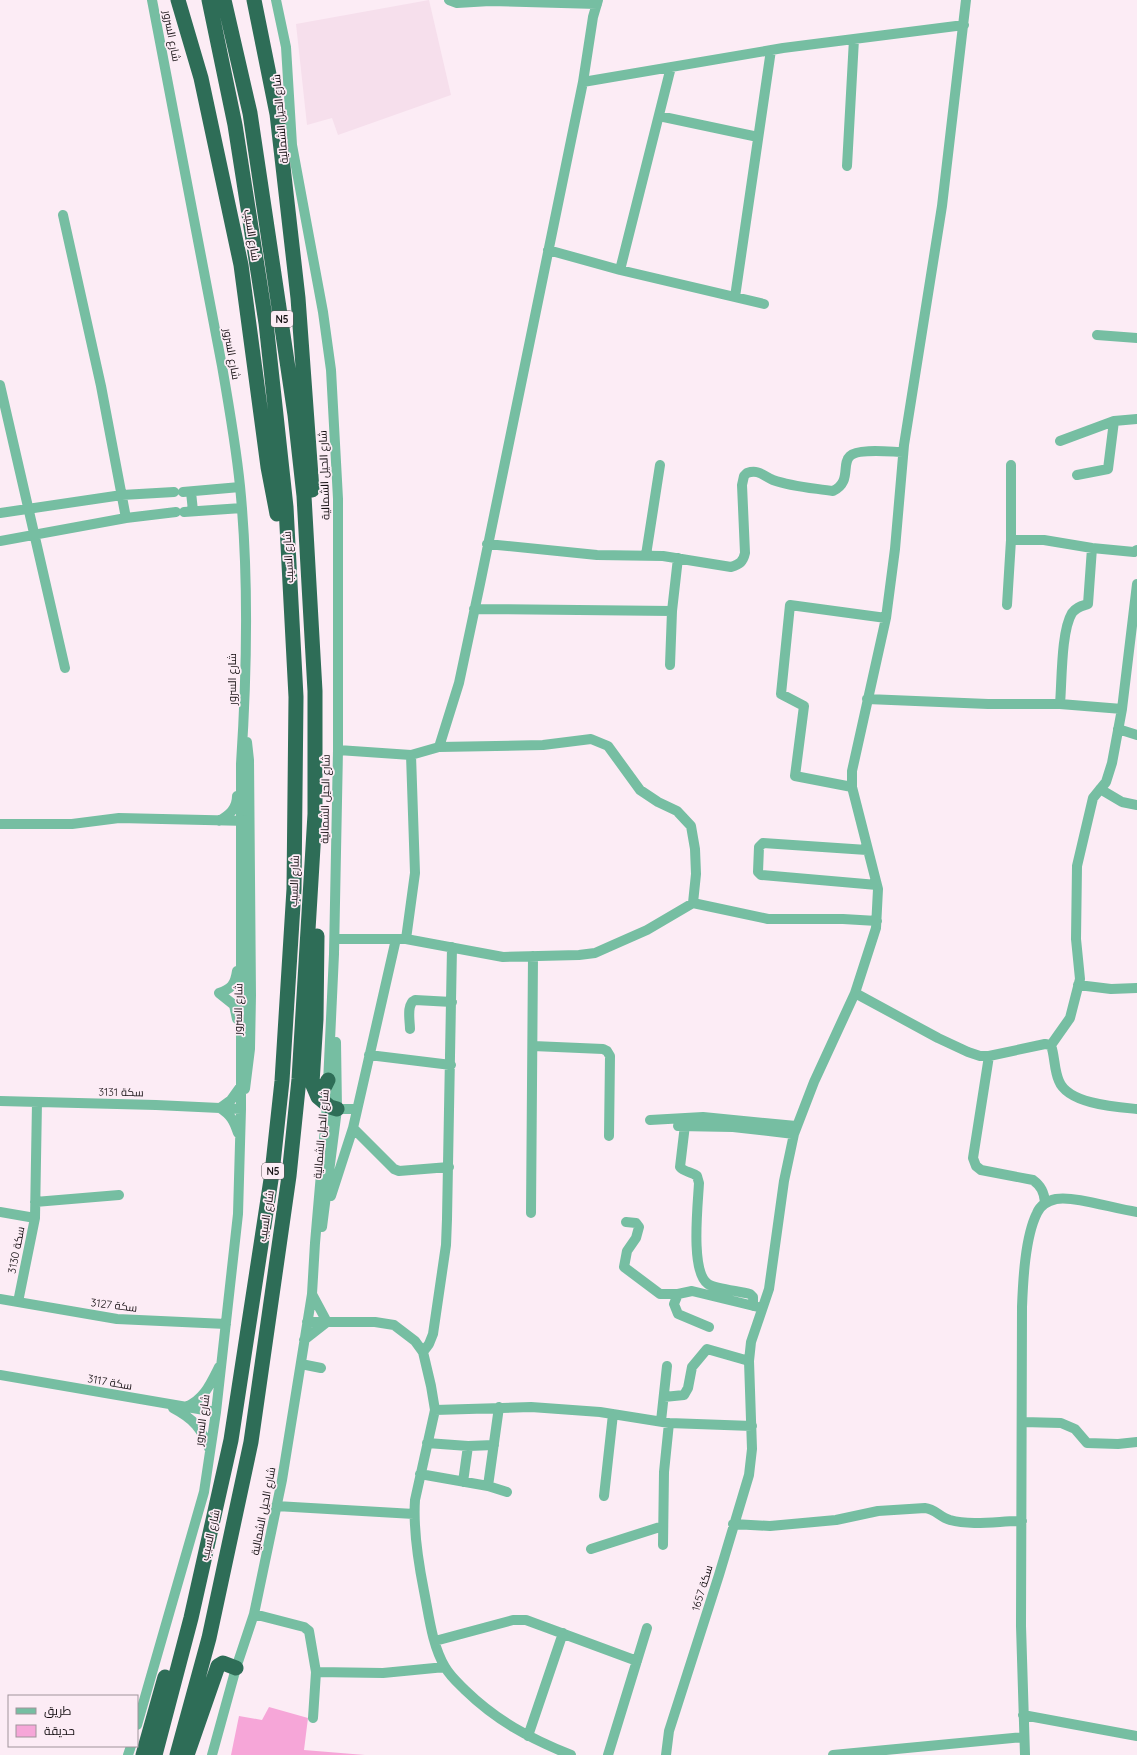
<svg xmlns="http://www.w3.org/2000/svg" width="1137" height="1755" font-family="Quicksand,Cairo,sans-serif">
  <rect width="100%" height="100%" fill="#fcecf5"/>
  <path fill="#f6dfec" d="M429,0L451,95L338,135L332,118L307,125L296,24Z"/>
  <path fill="#f6a6d8" d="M269,1707L308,1718L304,1750L365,1755H231L239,1716L262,1720Z"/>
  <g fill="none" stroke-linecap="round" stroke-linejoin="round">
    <path stroke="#76bea2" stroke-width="10" d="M449,0L457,3L490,1L597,4
      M583,82L593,17L598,0
      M659,116L758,137
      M847,166L854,39
      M63,215L101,386L126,518
      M548,250L620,270L764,304
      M620,270L671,67
      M735,297L771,50
      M1097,335L1137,338
      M0,385L65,668
      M1060,441L1114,421L1137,419
      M1011,465V540
      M1077,475L1108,469L1114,421
      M183,492L240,487
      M191,492L193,511
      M184,512L242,508
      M0,513L122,495L174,492
      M0,541L126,518L176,512
      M487,544L597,555L663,556L731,567C740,564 743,562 745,553L742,485L744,476L747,473C759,469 763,476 773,480C792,487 814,488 833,491C852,482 841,464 850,456C858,448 892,452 903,452
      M1092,548L1088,604C1082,606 1076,607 1072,613C1061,631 1062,681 1060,704L1122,709
      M646,555L660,465
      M1007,605L1011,540H1044L1092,548L1134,552L1137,550
      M474,609L672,611
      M670,665L672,611L678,558
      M867,699L988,704H1060
      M1118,729L1137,735
      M439,747L459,683L480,584L583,82L783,48L964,25
      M338,750L411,755L439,747L543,745L591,739L608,746L640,790L658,802L677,811L691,826L695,849L696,874L693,903
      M852,787L795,776L804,706L781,694L790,605L886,618
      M1100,789L1122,802L1137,805
      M219,821C229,815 237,809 237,796
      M0,824H72L119,818L248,821
      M867,850L763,843L759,847L758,872L761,875L877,885
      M335,939H406L503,957L579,955L595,953L613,945L647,930L693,903L768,919H843L877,921
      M406,939L415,873L411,755
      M1078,985L1111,989L1137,988
      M219,993C231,989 235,985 237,971
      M219,993L234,1005L237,1019
      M855,993L938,1038L968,1052L980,1056H989L1045,1044L1051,1045
      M410,1029C410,1021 406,1004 415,1000L452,1002
      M1051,1045L1070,1018L1080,979L1076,939L1077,866L1093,798L1106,782L1112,763L1122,709L1137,584
      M1051,1045C1055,1057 1054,1070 1059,1081C1068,1104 1116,1107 1137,1109
      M533,1046L603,1049L607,1051L610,1056L609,1136
      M369,1055L451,1065
      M989,1056L973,1158L976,1166L981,1170L1033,1180C1041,1186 1044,1192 1045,1202
      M245,1089L250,1049L251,995L249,760L247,742
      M0,1101L156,1105L241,1109
      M337,1109H356
      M650,1120L703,1117L796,1126
      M685,1125L680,1167C684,1172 692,1172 697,1176L699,1183C698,1204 690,1272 708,1284C716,1289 739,1291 750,1294L753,1297V1306
      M678,1126L733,1127L794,1134
      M353,1128L394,1169L399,1171L449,1167
      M238,1133C234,1121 231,1115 220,1108L231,1100L241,1086
      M331,1196L353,1128L396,939
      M35,1202L119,1195
      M0,1212L35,1218
      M531,1213L533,956
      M626,1222L636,1223L639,1227L636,1238L627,1251L624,1267L660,1294H678L692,1291L758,1307
      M322,1227L337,1109L336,1042
      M312,1294L327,1322
      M678,1294L674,1304L678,1314L709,1327
      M0,1299L117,1319L226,1324
      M18,1302L35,1218L37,1102
      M307,1322H375L394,1325L415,1341L423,1352L431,1386L435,1410L415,1500C413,1530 418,1561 424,1591C429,1616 432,1645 445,1667C450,1676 458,1683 465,1690C497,1721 529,1738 571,1755
      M304,1340L327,1322
      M423,1352L429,1344L433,1334L446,1245L447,1219L452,947
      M301,1364L321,1368
      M0,1375L216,1412
      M664,1397L684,1395L688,1388L692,1367L707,1349L749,1361
      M186,1407C204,1399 210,1385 219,1367
      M173,1408C194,1419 201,1428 210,1450
      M435,1410L531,1407L600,1412L669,1423L752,1426
      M661,1421L667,1366
      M1023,1422L1061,1423L1075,1429L1087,1443L1118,1444L1137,1442
      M427,1443L468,1446L494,1445
      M420,1474L488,1486L507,1492
      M463,1482L468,1446
      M488,1486L499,1407
      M604,1496L613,1414
      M276,1506L414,1514
      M733,1524L770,1526L836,1520L878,1511L925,1508C935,1509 940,1517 950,1520C972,1526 999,1521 1022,1521
      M663,1545L664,1472L669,1423
      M591,1549L663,1526
      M254,1614L304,1627L309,1631L316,1672L313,1718
      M435,1641L513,1620H526L637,1661
      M316,1672L383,1673L445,1667
      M1023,1715L1137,1736
      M137,1725L204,1492L216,1412L238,1214L241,1109V764C247,673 249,577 240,486C236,446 229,406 222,366L152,0
      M528,1736L563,1633
      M128,1755L131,1746
      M212,1755L236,1668L254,1614L282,1480L312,1294L315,1243L327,1105L334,954L338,750V499L331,370L323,312L292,145L286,47L276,0
      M608,1755L647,1628
      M666,1755L669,1731L719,1575L749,1475L752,1449L749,1361L751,1342L769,1289L784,1181L794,1134L814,1082L855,993L876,928L878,889L852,787V771L886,618L895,549L904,445L942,206L966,0
      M833,1755L1024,1737
      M1025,1755L1021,1626L1022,1307C1023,1281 1025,1237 1037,1213C1040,1206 1047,1201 1056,1199C1077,1196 1114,1209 1137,1212"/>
    <path stroke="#2e6d57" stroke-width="15" d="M178,0L201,78L241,265L268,467L277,514
      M254,0L277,114L298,298L312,490
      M317,936L316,1019L312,1083L318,1097L330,1107L337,1109
      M312,1083L321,1088L325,1086L328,1080
      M143,1755L165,1677
      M155,1755L191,1618L231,1440L272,1173L282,1081L294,889L296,697L286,507L266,323L235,125L209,0
      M177,1755L209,1638L251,1442L289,1176L299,1079L315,814V691L304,496L295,415L250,113L224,0
      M187,1755L218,1666L223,1663L236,1668"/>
  </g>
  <g text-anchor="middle" stroke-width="3.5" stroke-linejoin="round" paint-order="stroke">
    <g fill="#fcecf5" stroke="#5b5257" stroke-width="1">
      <rect x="271" y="311" width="22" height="16" rx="3"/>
      <rect x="262" y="1163" width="22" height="16" rx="3"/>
    </g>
    <g font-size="10" font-weight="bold" fill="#161013">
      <text x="282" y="323">N5</text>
      <text x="273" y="1175">N5</text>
    </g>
    <g font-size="11" fill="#161013" stroke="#fcecf5">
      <text transform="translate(172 36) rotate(79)" y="4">شارع السرور</text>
      <text transform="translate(280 119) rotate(-95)" y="4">شارع الحيل الشمالية</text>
      <text transform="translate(252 235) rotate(81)" y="4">شارع السيب</text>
      <text transform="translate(232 354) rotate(80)" y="4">شارع السرور</text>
      <text transform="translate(324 475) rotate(-92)" y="4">شارع الحيل الشمالية</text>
      <text transform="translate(288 557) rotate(-93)" y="4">شارع السيب</text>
      <text transform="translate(232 679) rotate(-90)" y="4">شارع السرور</text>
      <text transform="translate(325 799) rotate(-89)" y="4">شارع الحيل الشمالية</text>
      <text transform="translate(294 881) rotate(-88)" y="4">شارع السيب</text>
      <text transform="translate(238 1009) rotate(-89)" y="4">شارع السرور</text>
      <text transform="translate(121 1092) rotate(1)" y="4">سكة 3131</text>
      <text transform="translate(321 1134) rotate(-85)" y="4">شارع الحيل الشمالية</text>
      <text transform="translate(266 1216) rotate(-81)" y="4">شارع السيب</text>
      <text transform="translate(16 1250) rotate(-79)" y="4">سكة 3130</text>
      <text transform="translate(114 1305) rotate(7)" y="4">سكة 3127</text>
      <text transform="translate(110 1382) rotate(10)" y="4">سكة 3117</text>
      <text transform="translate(202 1420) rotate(-82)" y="4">شارع السرور</text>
      <text transform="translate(263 1511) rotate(-79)" y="4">شارع الحيل الشمالية</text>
      <text transform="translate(210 1535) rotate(-77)" y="4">شارع السيب</text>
      <text transform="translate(702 1588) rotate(-73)" y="4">سكة 1657</text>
    </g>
  </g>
  <rect x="8" y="1695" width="130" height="52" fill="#fcecf5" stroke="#a0949b"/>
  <rect x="16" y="1708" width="20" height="6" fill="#76bea2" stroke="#a0949b"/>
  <text x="44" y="1715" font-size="12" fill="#161013">طريق</text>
  <rect x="16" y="1725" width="20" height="12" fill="#f6a6d8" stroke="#a0949b"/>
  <text x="44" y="1735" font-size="12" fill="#161013">حديقة</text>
</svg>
